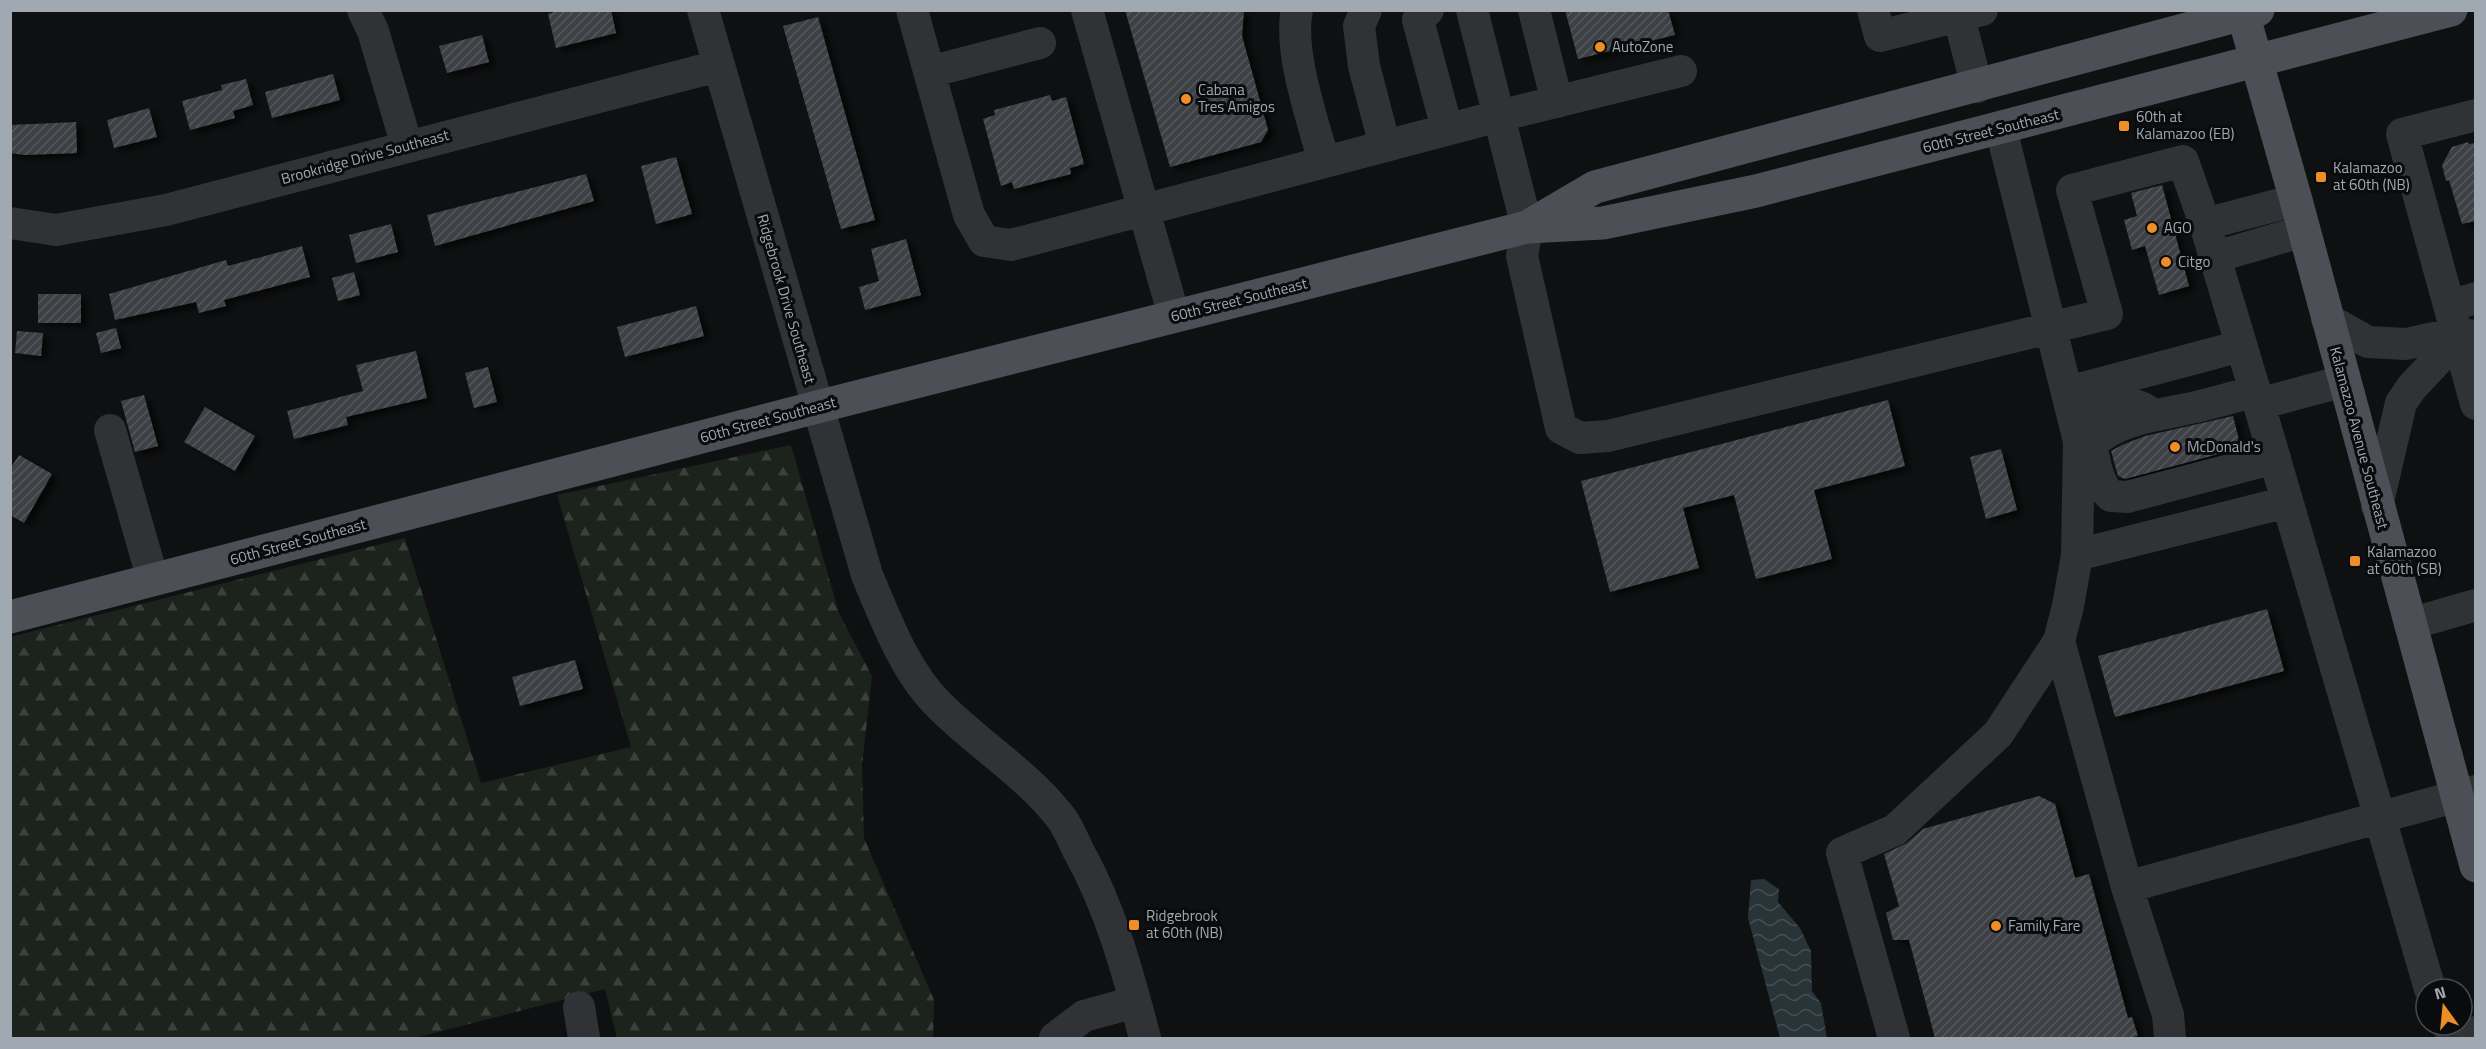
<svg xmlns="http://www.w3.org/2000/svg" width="2486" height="1049" font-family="'Titillium Web',sans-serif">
  <defs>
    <pattern id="forest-firs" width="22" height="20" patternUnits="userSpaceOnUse" patternTransform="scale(1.5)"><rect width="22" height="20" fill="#1c231c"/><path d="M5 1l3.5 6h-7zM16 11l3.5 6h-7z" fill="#3a403b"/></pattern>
    <pattern id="water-waves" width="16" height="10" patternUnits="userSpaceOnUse" patternTransform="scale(1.5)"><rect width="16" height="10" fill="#293439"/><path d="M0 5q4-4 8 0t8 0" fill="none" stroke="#454f53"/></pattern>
    <pattern id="building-hatch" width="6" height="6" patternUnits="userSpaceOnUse" patternTransform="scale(1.5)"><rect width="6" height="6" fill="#3e4044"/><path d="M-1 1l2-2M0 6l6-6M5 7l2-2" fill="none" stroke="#57595d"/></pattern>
    <filter id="shadow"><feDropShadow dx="6" dy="4" stdDeviation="3" flood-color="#0009"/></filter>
  </defs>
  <rect width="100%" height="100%" fill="#0f1011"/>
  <path fill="url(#forest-firs)" d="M791,445L839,613L872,676L862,765L864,838L934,1000L933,1038H617L605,989L415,1038H11L10,637L405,538L481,783L631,747L557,495Z"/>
  <path fill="url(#water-waves)" d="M1764,879L1779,889L1778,902L1800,928L1811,951L1812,991L1821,1003L1827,1038H1780L1748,918L1751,880Z"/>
  <path fill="url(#building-hatch)" filter="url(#shadow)" d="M561,10H611L616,33L556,48L548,14Z
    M1125,10H1244L1242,36L1268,130L1261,142L1170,167Z
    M1565,10H1668L1675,35L1578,59Z
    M818,17L875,220L841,229L783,26Z
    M482,35L489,62L447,73L439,46Z
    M333,74L340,100L272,118L265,92Z
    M246,79L253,105L233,111L235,118L190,130L182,101L222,90L221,85Z
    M1050,95L1052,101L1066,97L1084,164L1070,168L1071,174L1014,189L1012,182L1001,186L983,119L995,115L994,110Z
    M149,108L157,137L114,148L107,120Z
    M76,122L77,153L25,155L10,153V125Z
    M2468,142L2469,144L2475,143V221L2462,224L2449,180L2446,181L2442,165L2452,147Z
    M676,157L692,214L656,224L641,166Z
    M586,174L594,201L435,246L427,215Z
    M2162,185L2189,286L2159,295L2145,246L2132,250L2124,220L2137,216L2131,193Z
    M391,224L398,252L356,263L349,235Z
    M906,239L921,295L865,310L859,287L879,281L871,249Z
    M302,246L310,277L224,300L226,306L199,313L196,302L115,320L109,294L226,260L228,266Z
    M354,272L360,295L338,301L332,278Z
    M38,294H81V323H38Z
    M696,306L704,336L625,357L617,327Z
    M116,328L121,348L101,353L96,333Z
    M17,331L43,333L41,356L15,353Z
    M416,351L427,398L346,417L348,425L294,439L287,411L363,391L356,365Z
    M488,367L497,402L474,408L465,373Z
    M144,395L158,446L135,452L121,401Z
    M1888,400L1905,466L1814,490L1832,559L1756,579L1734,495L1683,508L1699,568L1610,592L1581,481Z
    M205,407L255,436L235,471L184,442Z
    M2233,416L2241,448L2125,479L2118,476L2111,451L2122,445L2145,436Z
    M2001,449L2017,510L1986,519L1970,457Z
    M19,455L52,474L24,523L10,515V469Z
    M2267,609L2284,671L2115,717L2098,656Z
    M575,660L583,689L520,706L512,677Z
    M2039,796L2055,804L2075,878L2089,874L2128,1018L2132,1017L2138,1036L2126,1038H1935L1909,940H1893L1886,913L1899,906L1884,854L1907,843L1923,829Z"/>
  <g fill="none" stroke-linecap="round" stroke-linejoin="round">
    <path stroke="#303236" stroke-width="32" d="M363,10L373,31L407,146
      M703,10L867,575C886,620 905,672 940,706C978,744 1024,772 1058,814C1067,824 1072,838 1078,850C1111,909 1128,973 1145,1038
      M912,10L969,215L984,241L1011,245L1499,116L1681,71
      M1087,10L1174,316
      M1297,10C1288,51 1313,121 1324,162
      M1366,10L1359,26L1364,66L1385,146
      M1428,10L1418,20L1447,129
      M1472,10L1527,227L1522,256L1561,428L1580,438L1608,436L2107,314L2072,190L2183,161L2205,224L2255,391L2430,989
      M1534,10L1557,102
      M1873,10L1880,36L1982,10
      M1959,17L1977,87
      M929,72L1040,43
      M2476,115L2402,134L2476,404
      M10,223L56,230L166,210L718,66
      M2205,224L2296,200
      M2215,257L2304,231
      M2449,306L2476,298
      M2327,319L2368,342L2406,344L2433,338H2458L2469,335
      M2255,391C2235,397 2216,402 2196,407C2160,415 2119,418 2091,444C2095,462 2097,483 2111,496L2127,497L2275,458
      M2068,392L2241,346
      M2259,404L2344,381
      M110,430L153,580
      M2091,444L2089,424L2091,415C2108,404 2128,399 2146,410
      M2377,506L2401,403L2412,387L2458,338
      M2077,555L2287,502
      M2410,624L2476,605
      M2059,641L2127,887L2168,1015L2170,1038
      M2127,887L2476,791
      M579,1007L584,1038
      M1055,1038L1084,1016L1135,1002
      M1894,1038L1842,853L1895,830L1998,734L2059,641L2068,606L2077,555L2079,441L2001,129
      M2451,1038L2476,1032"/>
    <path stroke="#4c4f55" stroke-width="33" d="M2242,10L2296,200L2476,866
      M1532,224L1595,187L2258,10
      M10,617L817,407L1527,227L1603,223L1756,191L2451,10"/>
  </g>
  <g fill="#ef8e29" stroke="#0a0b0c" stroke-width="2">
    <circle cx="1600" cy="47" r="6"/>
    <circle cx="1186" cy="99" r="6"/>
    <rect x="2118" y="120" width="12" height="12" rx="3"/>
    <rect x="2315" y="171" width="12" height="12" rx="3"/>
    <circle cx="2152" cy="228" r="6"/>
    <circle cx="2166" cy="262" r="6"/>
    <circle cx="2175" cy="447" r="6"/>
    <rect x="2349" y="555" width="12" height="12" rx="3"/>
    <rect x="1128" y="919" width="12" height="12" rx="3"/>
    <circle cx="1996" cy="926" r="6"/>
  </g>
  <g text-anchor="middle" stroke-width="6" stroke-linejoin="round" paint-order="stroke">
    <g font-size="15" fill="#a0a8b2" stroke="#0a0b0c" text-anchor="start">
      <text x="1612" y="52">AutoZone</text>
      <text x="1198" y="95">Cabana<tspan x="1198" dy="17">Tres Amigos</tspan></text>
      <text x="2136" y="122">60th at<tspan x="2136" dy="17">Kalamazoo (EB)</tspan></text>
      <text x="2333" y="173">Kalamazoo<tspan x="2333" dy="17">at 60th (NB)</tspan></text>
      <text x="2164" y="233">AGO</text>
      <text x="2178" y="267">Citgo</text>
      <text x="2187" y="452">McDonald's</text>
      <text x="2367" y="557">Kalamazoo<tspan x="2367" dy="17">at 60th (SB)</tspan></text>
      <text x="1146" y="921">Ridgebrook<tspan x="1146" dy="17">at 60th (NB)</tspan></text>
      <text x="2008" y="931">Family Fare</text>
    </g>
    <g font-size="15" fill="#a0a8b2" stroke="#0a0b0c">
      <text transform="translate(1991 131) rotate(-14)" y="5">60th Street Southeast</text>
      <text transform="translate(365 157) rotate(-15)" y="5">Brookridge Drive Southeast</text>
      <text transform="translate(786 299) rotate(74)" y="5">Ridgebrook Drive Southeast</text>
      <text transform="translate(1239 300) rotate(-14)" y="5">60th Street Southeast</text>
      <text transform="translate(768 420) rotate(-15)" y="5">60th Street Southeast</text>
      <text transform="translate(2359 438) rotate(75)" y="5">Kalamazoo Avenue Southeast</text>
      <text transform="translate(298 542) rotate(-15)" y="5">60th Street Southeast</text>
    </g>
  </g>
  <rect width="2486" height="1049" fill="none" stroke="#a0a8b2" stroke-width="24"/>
  <g transform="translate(2444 1007) rotate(345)"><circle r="28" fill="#0a0b0c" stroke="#464a4e" stroke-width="1.5"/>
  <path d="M0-4.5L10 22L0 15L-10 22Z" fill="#ef8e29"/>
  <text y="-9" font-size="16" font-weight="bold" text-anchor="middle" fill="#a0a8b2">N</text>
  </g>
</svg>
